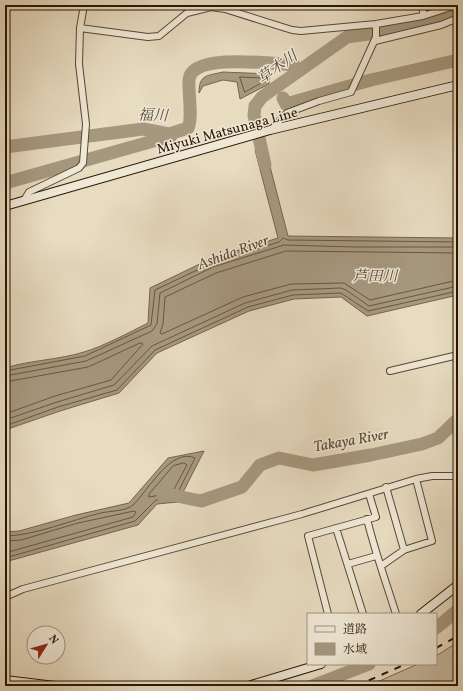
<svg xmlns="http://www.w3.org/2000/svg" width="463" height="691" font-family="Vollkorn,'Noto Serif JP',serif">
  <rect width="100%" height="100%" fill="#e7dbc0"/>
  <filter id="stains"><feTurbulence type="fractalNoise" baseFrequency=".005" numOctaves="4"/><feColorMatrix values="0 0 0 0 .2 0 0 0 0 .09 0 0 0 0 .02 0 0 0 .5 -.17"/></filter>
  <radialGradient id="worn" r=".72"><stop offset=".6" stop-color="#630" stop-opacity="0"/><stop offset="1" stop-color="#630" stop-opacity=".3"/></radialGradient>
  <path fill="#c7baa0" stroke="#786851" d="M458,642V686H368L418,664H436V656Z"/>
  <path fill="#a6987f" stroke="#74644d" d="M223,72L270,74L269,84L240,99L237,82L223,80L203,86L199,93C199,74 207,76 223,72Z
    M265,147L288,236L458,238V295L367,316L341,297L294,299L249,311L157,353L119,393L60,411L5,430V368C31,360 58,360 84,352C104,346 128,333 148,323L150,288L210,259L278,238L255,150Z
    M204,451L178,502L157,504L138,525L5,562V532L19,531L76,515L129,503L168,458Z"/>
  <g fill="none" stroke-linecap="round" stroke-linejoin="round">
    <path stroke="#675740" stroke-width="1" d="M240,77L263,78L265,81L245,92Z
      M458,253L286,251L216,273L165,297L163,324L160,333L162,334L243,297L291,284L344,283L370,300L458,280
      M5,371L85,356L151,325L155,290L212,263L279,242L283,238L288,240L458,242
      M5,376L86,361L152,331L157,324L160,293L213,267L284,245L353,247H458
      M5,382L88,367L140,343L143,344L111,380L55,396L5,414
      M5,420L57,402L114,385L152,346L245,303L292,290L341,288L346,290L369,306L458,286
      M5,426L58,407L117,390L155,350L248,307L293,295L341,293L368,311L458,291
      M184,463L187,465L172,493L149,497V494L173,466Z
      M5,536C34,536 71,520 101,513C109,511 127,511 133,505C148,491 171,447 195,458L175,498L156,500L135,521L5,558
      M5,541L21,540L78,523L134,511L136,512L133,517L5,553"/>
    <path stroke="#a6987f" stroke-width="13" d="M283,98L286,104L371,80L458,60
      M5,147L143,129L169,134L188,128C193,119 188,92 189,80C191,52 274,64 294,65
      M265,165L254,115L255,106L262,97L347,37L403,29L458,12
      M5,183L171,136
      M163,496L167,494L201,501L242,487L260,465L279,458L313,465L371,455L422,444L438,438L458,419
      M436,628L458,610
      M312,686L369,664"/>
    <g stroke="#584732" stroke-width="8">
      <path id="street" d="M423,16L457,5
        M80,28L148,37L159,36L187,13L211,7L225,9L292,30L301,31L376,24L423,16V5
        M375,41L441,25L458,18
        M271,130L287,113L319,101L351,92L376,37V24
        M24,200L29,192L79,168L83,163L86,124L79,64L80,28L84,5
        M390,371L458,355
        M367,519C375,552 386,582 396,614
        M336,528L363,614
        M404,550L432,541L416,479
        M348,564L376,556
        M381,566L404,550L386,487
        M5,597L23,589L302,514L416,479L432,476H458
        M328,614L308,536L376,517L369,494"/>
    </g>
    <g stroke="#281602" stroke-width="10">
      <path id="secondary" d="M5,206L270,130L458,85
        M421,614L458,585
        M5,680L55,686
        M248,686L321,664"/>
    </g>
    <use href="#street" stroke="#efe8d6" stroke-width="6"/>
    <use href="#secondary" stroke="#efe8d6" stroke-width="8"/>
    <path stroke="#281602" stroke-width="2" stroke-dasharray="7 7" stroke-linecap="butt" d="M436,648L458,636
      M356,686L406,664"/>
  </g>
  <g text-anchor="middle" stroke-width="3" stroke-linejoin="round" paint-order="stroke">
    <g font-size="14" fill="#281602" stroke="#efe8d6">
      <text transform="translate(227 130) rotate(-15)" y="5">Miyuki Matsunaga Line</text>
    </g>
    <g font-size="15" font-style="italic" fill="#5a4a34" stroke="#efe8d6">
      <text transform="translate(277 67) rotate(-35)" y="5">草木川</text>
      <text transform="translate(153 115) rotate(2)" y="5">福川</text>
      <text transform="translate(233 252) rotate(-20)" y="5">Ashida River</text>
      <text x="375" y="281">芦田川</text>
      <text transform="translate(351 440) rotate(-10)" y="5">Takaya River</text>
    </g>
  </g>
  <rect width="463" height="691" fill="none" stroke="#e7dbc0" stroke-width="20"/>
  <rect x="6" y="6" width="451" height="679" fill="none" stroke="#281602" stroke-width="2"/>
  <rect x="10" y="10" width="443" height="671" fill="none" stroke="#281602"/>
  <rect x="307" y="613" width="130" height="52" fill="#efe8d6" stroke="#9f9481"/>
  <rect x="315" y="626" width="20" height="6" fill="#efe8d6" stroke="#9f9481"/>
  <text x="343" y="633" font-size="12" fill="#281602">道路</text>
  <rect x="315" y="643" width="20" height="12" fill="#a6987f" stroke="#9f9481"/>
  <text x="343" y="653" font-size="12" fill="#281602">水域</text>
  <g transform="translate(46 645) rotate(53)"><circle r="19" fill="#efe8d6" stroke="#9f9481"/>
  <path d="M0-3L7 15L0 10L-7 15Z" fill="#8f2418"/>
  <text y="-6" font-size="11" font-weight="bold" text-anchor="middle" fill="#281602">N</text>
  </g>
  <rect width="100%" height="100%" filter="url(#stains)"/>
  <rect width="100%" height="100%" fill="url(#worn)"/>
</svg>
